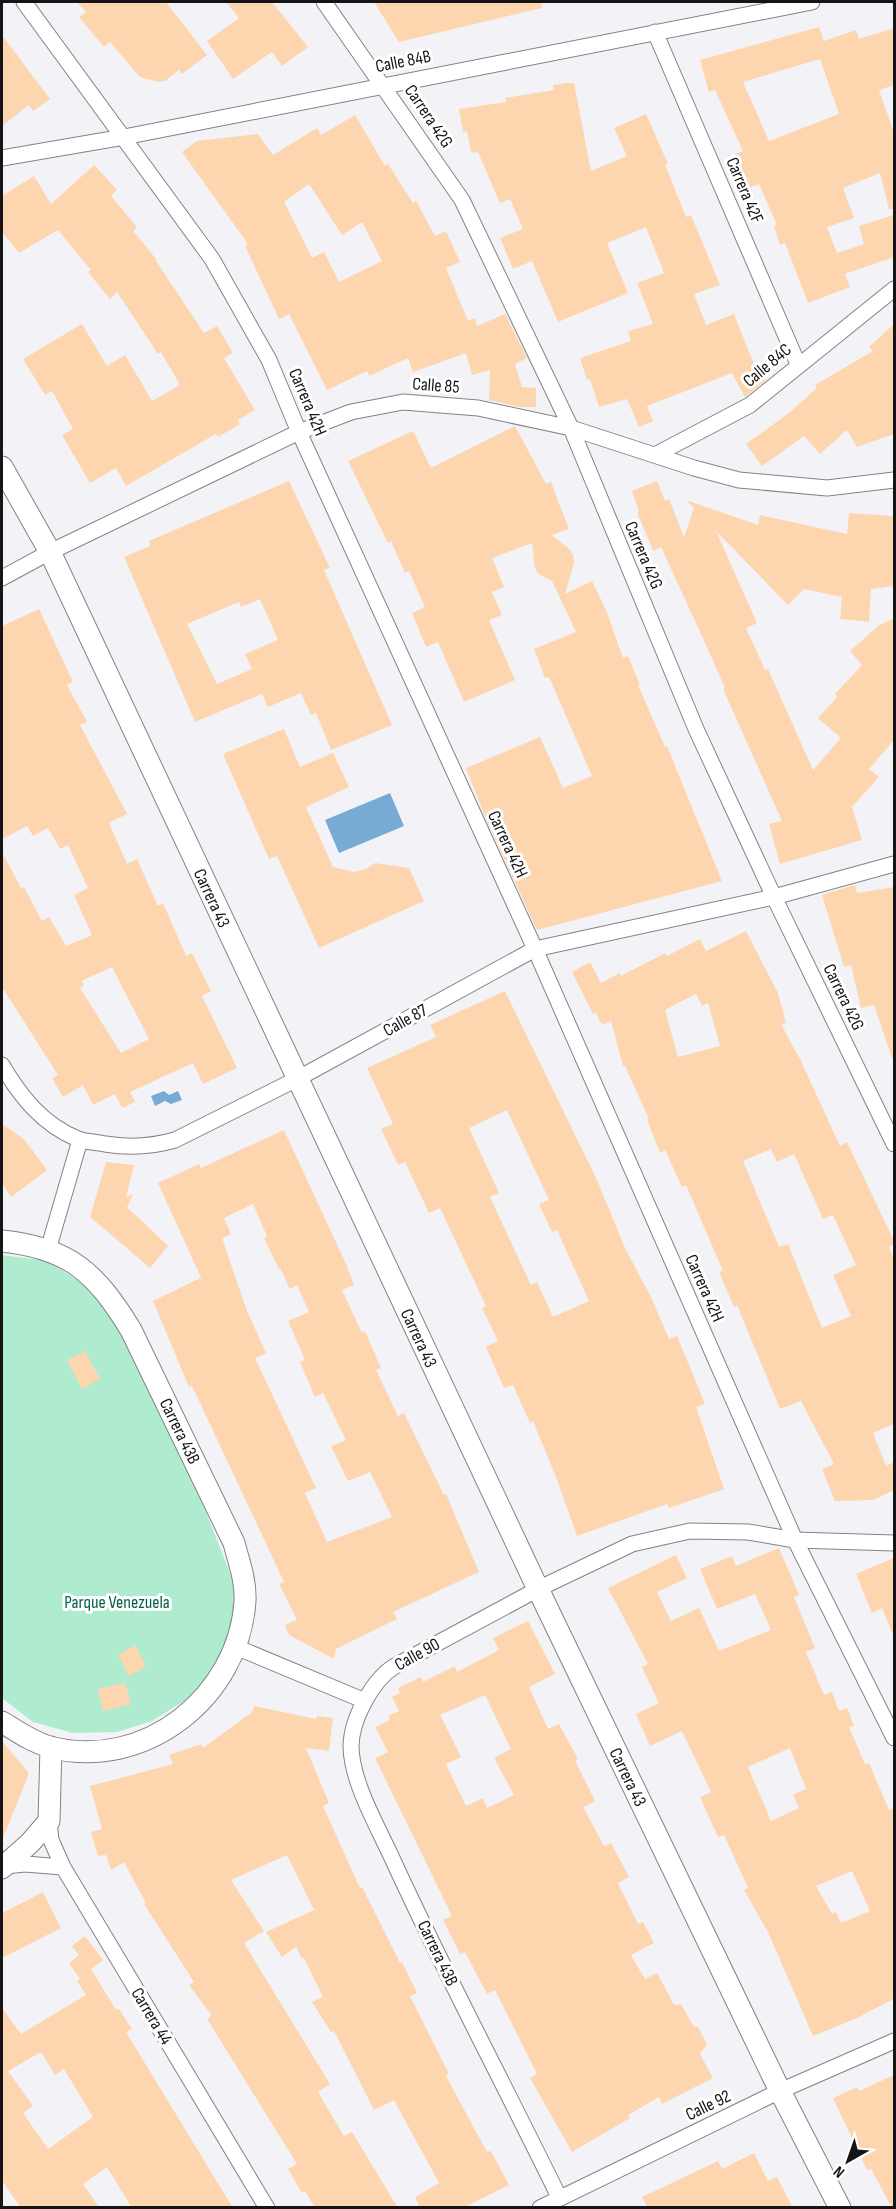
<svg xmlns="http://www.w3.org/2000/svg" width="896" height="2209" font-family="'Sofia Sans Condensed',sans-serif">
  <rect width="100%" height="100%" fill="#f3f3f7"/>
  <path fill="#afebcf" d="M2,1255L47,1261L93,1290L115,1319L194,1482L232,1578L235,1597L227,1645L201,1685L187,1699L152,1721L117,1732L73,1733L33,1722L2,1698Z"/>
  <path fill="#77abd6" d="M390,793L404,826L339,853L325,820Z
    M164,1091L169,1095L178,1091L182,1100L171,1104L165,1101L155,1106L151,1096Z"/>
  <path fill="#fdd6b0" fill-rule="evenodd" d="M77,2H166L207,55L182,74L179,70L165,81L159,82L140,77L110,42L104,47L79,17L86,12Z
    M226,2H272L308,47L282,66L272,52L233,79L207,41L239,18Z
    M374,2H541L542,8L399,42Z
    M819,27L824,41L856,30L859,39L894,28V85L879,90L894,133V209H889L880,173L843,188L854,218L827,227L837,253L864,244L859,226L894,215V257L845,274L850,287L808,303L785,243L780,245L774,226L777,225L759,184L748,188L735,154L743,151L715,90L709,92L700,60ZM820,59L839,114L769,141L743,82Z
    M2,35L50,99L33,111L29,105L2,126Z
    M567,83H574L591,171L627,156L614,128L646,114L668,164L665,165L686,217L691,215L720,285L694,294L706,325L734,314L755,367L758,366L766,380L745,397L732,373L647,406L653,421L639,427L627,399L599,407L590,379L587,380L580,358L631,341L628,331L653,324L637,283L664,273L646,227L607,243L628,293L558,322L532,261L513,269L500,238L523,229L510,199L500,203L478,152L471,153L467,131L463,132L459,109L506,102L505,98L554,90L553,85Z
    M355,115L385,166L388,164L413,203L416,201L435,236L446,231L460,262L446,268L468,321L475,318L477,326L505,314L527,358L515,364L522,387L536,388V407H519L489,400L490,370L472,375L466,353L413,372L408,358L369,376L367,371L327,390L289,314L279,319L245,246L248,244L182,152L197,141L258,134L273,155L317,128L321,135ZM309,184L342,235L362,222L382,261L339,282L324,252L312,258L284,202Z
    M94,165L117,190L111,196L137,227L133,231L157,260L156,261L204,333L217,326L233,353L224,358L255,410L238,420L240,424L218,437L216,434L126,486L116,468L90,483L62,435L73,429L52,391L45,395L23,359L82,324L107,366L125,355L152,401L180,385L161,352L158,354L117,292L110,299L88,272L91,270L58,230L19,253L2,232V196L34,176L51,204Z
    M894,324V434L857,447L847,430L820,454L804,436L762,466L746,444L789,413L817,388L815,385L873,351L869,347Z
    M515,426L546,484L551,482L569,529L552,535L569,549L573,555L574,563L565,594L592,581L606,610L623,658L628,656L640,685H638L665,747L667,746L722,881L537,930L486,819L466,768L540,737L563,788L592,776L549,677L545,678L534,649L576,632L552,581L539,574L535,568L532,543L492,558L504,587L492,592L502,615L489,620L515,680L464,702L438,642L426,647L412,613L425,607L409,571L405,573L391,541L388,543L348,461L413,431L431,468Z
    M289,481L330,568L324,570L392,725L331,750L316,713L311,715L301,693L268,707L262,694L195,722L124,557L150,546L149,541ZM260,599L278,640L245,654L252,669L217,684L187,624L239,602L241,607Z
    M657,481L665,501L669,499L684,537L694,508L686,500L758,525L760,515L847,534L849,513L894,516V586L871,589L869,622L840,619L842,597L804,589L788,605L716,531L757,623L746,628L765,670L768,669L813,770L841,738L818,718L837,697L835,694L862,665L850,651L878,626L894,618V740L869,769L879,777L852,807L862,840L780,864L769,824L782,821L723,689L725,688L706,645L661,547L653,551L637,512L639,511L632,491Z
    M39,609L73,682L67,685L87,722L80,725L127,814L109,823L127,864L137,859L158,906L163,903L186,956L192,953L211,991L202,996L237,1068L203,1084L193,1063L130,1092L135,1102L122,1108L115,1094L93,1105L83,1085L63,1097L52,1078L58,1075L2,987V852L21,888L24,887L42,921L49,917L66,946L92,935L74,895L88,888L68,845L60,849L48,828L33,836L27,826L2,839V626ZM112,967L149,1039L121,1053L80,988L84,985L81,981Z
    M284,729L300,767L333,753L349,787L306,807L333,867L355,872L366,869L375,863L409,868L424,901L319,948L277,856L269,859L223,754Z
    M855,885L857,893L894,887V1058H892L874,1005L861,1008L851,965L844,967L822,895Z
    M746,931L778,993L786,1023L781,1024L800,1059L840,1146L847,1142L894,1241V1244L889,1247L894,1259V1424L873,1433L886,1466L894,1462V1490L873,1500L835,1501L822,1469L834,1464L801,1401L780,1409L737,1305L734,1307L719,1272L723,1271L686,1185L682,1187L665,1150L660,1153L647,1120L649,1119L625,1066H623L611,1021L602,1025L596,1013L593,1014L572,972L590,962L601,983L620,973L621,976L665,953L667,956L700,939L706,951ZM696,994L702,1006L708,1003L720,1046L678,1057L665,1010ZM771,1149L777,1162L794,1154L823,1219L833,1215L856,1265L833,1275L851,1316L822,1328L788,1244L779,1247L743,1161Z
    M505,991L596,1178L626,1250L651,1297L669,1339L677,1336L705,1404L696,1407L724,1489L669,1508L667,1504L577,1536L556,1477L533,1421L530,1423L513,1385L504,1388L486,1347L498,1341L482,1308L486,1306L440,1208L429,1213L405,1162L398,1165L381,1129L393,1124L367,1068L436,1037L430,1025ZM507,1110L549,1200L539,1204L552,1232L557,1230L589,1301L553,1317L537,1282L531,1285L490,1197L499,1193L469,1128Z
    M2,1124L24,1139L47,1170L11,1197L2,1183Z
    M284,1130L346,1264L354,1285L342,1290L362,1333L365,1331L381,1368L376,1370L398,1416L404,1413L444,1495L446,1494L479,1572L393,1612L397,1619L336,1649L334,1659L289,1635L285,1625L297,1620L279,1584L284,1582L192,1386L189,1387L153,1301L200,1278L202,1280L158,1183L199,1164L201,1168ZM253,1204L267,1236L264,1238L279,1269L280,1268L290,1289L297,1285L309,1312L288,1321L305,1360L300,1362L315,1397L323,1393L346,1440L331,1446L348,1481L370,1472L392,1517L327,1542L305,1493L316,1488L255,1358L266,1353L247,1311L222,1238L231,1234L224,1218Z
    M106,1162L134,1165L126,1197L133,1194L127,1207L168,1246L150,1268L90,1217Z
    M85,1351L100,1379L82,1389L67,1360Z
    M779,1548L799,1595L794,1597L815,1648L806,1652L824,1695L832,1692L839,1711L847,1708L854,1726L849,1727L865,1764L869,1763L889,1810L894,1808V1999L855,2019L813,2036L768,1932L744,1890L748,1888L724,1835L718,1837L700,1797L711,1792L682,1731L650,1746L636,1714L659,1703L642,1667L648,1664L608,1588L676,1555L687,1578L657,1592L671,1621L699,1608L719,1651L771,1630L755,1594L717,1609L700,1569L732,1556L736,1566ZM790,1748L806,1789L793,1795L799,1808L771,1821L748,1767ZM852,1871L870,1911L841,1923L836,1912L832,1914L816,1886Z
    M894,1558V1637L882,1608L872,1613L856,1574Z
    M528,1621L555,1674L529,1687L548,1729L559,1724L578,1759L575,1761L595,1801L583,1807L604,1846L611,1843L629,1877L618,1883L638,1924L643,1922L654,1943L631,1955L645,1979L657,1973L674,2005L681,2004L694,2027H698L707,2044L700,2054L713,2078L662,2104L659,2097L628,2115L630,2118L572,2152L530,2078L537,2074L495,1990L487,1994L465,1952L460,1954L443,1920L452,1916L375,1758L388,1752L375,1727L390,1720L388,1716L399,1711L392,1697L400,1693L398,1688L421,1677L423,1682L455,1666L457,1672L499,1650L493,1638ZM485,1695L511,1749L494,1758L514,1795L487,1808L483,1798L466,1806L446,1764L461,1757L440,1715Z
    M135,1645L146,1666L129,1676L118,1655Z
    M125,1683L131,1704L103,1711L98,1689Z
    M254,1706L316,1719L317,1716L333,1718L329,1751L306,1748L329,1803L323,1806L360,1888L362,1887L400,1963L402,1962L417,1993L410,1996L449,2074L446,2076L487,2152L491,2151L509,2185L463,2208H420L415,2197L439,2183L394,2100L374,2110L334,2031L331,2032L312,2002L323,1997L304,1958L302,1959L296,1947L282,1957L266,1932L314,1910L287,1855L231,1880L264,1931L244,1943L330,2084L318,2092L344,2136L352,2132L398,2208H315L305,2191L302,2193L288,2169L297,2164L207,2019L212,2016L189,1985L194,1982L144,1904L146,1903L124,1862L111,1870L106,1855L98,1856L91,1832L102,1829L90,1786L173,1764L169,1755L201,1744L203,1748L252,1712Z
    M2,1741L29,1773L2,1841Z
    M43,1892L61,1928L2,1958V1913Z
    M85,1936L103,1960L91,1969L116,2010L119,2009L132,2029L126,2032L233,2208H132L107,2167L83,2184L100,2208H21L2,2181V2008L21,2034L86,1995L77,1981L80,1979L69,1963L79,1955L72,1946ZM41,2052L55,2075L64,2069L93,2117L48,2149L23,2113L33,2106L8,2071Z
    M894,2075V2208H892L871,2169L867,2170L833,2098L857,2087L859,2091Z
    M754,2153L768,2181L777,2177L793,2208H648L642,2197L718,2161L722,2169Z"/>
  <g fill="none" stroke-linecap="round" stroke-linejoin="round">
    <g stroke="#838386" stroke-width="17">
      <path id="street" d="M24,2L212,259L269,360L299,432L535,949L795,1540L894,1738
        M324,2L462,200L571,428L696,729L774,897L894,1144
        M655,32L798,364
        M2,158L124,137L812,2
        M655,455L750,405L894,289
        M2,578L50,552L299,432L351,412L403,402L478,408L571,428L694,468L739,480L827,488L894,480
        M2,1065C20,1096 43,1125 78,1139C86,1142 96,1142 105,1144C130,1148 151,1147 175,1140L297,1079L535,949L774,897L894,864
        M48,1250L80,1140
        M236,1647L365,1701
        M49,1821L51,1840L63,1867L267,2208
        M5,1866L25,1864L63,1867
        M559,2197C504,2084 444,1972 392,1858C377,1825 352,1783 351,1747C351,1720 372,1680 395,1666L542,1587L632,1544L690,1531L748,1532L795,1540L894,1543
        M540,2208L780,2091L894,2041"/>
    </g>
    <g stroke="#838386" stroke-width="23">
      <path id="secondary" d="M2,467L50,552L538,1589L780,2091L840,2208
        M2,1241C70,1248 96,1273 131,1330L234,1543C239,1562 246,1581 245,1601C239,1696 145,1772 50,1747C32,1742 17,1731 2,1722
        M2,1868L30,1843L49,1821L51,1747"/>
    </g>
    <use href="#street" stroke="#fff" stroke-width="15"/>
    <use href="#secondary" stroke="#fff" stroke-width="21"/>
  </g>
  <g text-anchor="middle" stroke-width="6" stroke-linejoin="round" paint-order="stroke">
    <g font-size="18" fill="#151516" stroke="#fff">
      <text transform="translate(403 61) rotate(-11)" y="6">Calle 84B</text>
      <text transform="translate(429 116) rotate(56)" y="6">Carrera 42G</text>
      <text transform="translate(745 190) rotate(67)" y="6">Carrera 42F</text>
      <text transform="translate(767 365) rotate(-40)" y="6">Calle 84C</text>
      <text transform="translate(436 385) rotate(4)" y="6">Calle 85</text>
      <text transform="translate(308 402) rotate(67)" y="6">Carrera 42H</text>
      <text transform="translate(644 555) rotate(67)" y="6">Carrera 42G</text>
      <text transform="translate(508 844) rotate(65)" y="6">Carrera 42H</text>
      <text transform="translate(212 898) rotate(65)" y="6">Carrera 43</text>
      <text transform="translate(844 997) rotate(64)" y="6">Carrera 42G</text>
      <text transform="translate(405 1020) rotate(-29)" y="6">Calle 87</text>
      <text transform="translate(705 1288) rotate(66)" y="6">Carrera 42H</text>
      <text transform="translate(419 1338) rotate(65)" y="6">Carrera 43</text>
      <text transform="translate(180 1431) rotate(64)" y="6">Carrera 43B</text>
      <text transform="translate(417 1654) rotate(-29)" y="6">Calle 90</text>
      <text transform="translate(628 1777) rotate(64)" y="6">Carrera 43</text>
      <text transform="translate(438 1953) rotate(64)" y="6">Carrera 43B</text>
      <text transform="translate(152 2016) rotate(59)" y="6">Carrera 44</text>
      <text transform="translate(708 2105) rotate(-26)" y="6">Calle 92</text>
    </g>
    <g font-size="18" fill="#056245" stroke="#fff">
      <text x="117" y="1608">Parque Venezuela</text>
    </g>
  </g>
  <rect width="896" height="2209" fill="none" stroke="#151516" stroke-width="6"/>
  <g transform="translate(848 2161) rotate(220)" stroke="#ffffff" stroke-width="4.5" paint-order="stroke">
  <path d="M0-4.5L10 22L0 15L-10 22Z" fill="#151516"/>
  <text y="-9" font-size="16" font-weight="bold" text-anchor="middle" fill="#151516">N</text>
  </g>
</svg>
